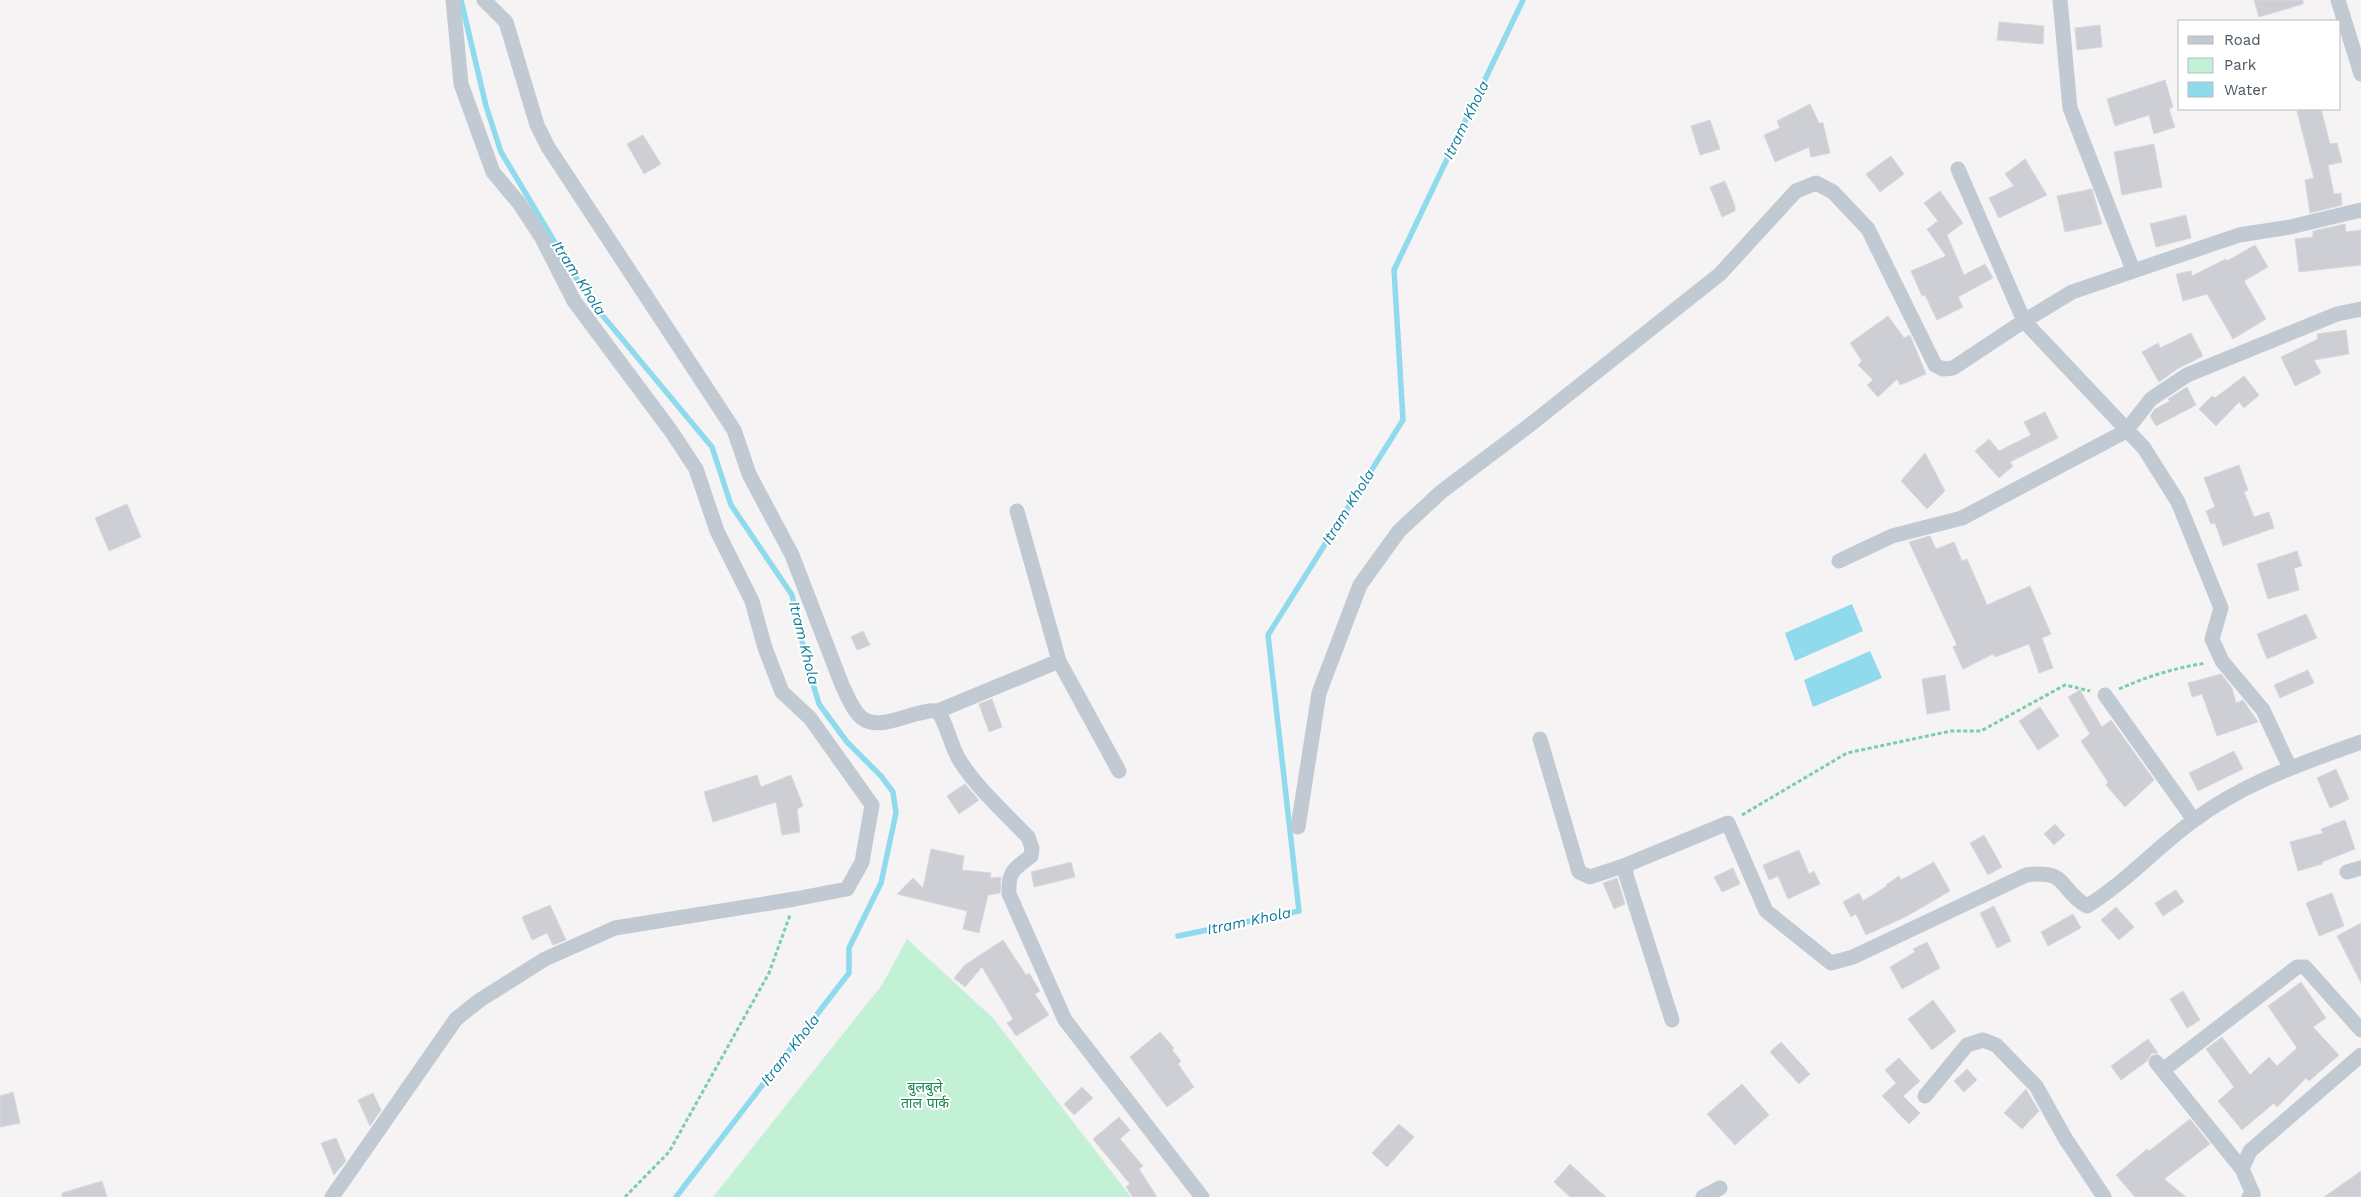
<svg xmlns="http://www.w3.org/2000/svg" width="2361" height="1197" font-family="'Work Sans','Noto Sans Devanagari',sans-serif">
  <rect width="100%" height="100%" fill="#f5f3f3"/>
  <path fill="#c3f1d5" d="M907,939L993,1018L1131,1197H713L882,985Z"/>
  <path fill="#90daee" d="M1852,604L1863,631L1795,661L1785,633Z
    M1870,651L1882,678L1813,707L1804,680Z"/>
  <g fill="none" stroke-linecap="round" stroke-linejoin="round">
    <path stroke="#90daee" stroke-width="5.5" d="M461,0L486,106L501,152L588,298L712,447L731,505L792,595L807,664L819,704L847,742L881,776L893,792L896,813L881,883L849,948V973L676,1197
      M1178,936L1299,911L1268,635L1403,420L1394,270L1523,0"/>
  </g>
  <path fill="#cdcfd5" stroke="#d7d9de" d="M2254,0H2303V4L2259,17Z
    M1999,22L2044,26L2043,44L1997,40Z
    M2100,25L2102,47L2077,50L2075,28Z
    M2165,80L2173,107L2169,109L2175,127L2154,134L2149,115L2115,126L2107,99Z
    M1810,104L1819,123H1823L1830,153L1811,157L1809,147L1775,162L1764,135L1780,128L1777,121Z
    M2307,109H2321L2330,144L2337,143L2342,162L2328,165L2334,194L2341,193L2342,205L2310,213L2305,180L2314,178L2297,111Z
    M1710,120L1720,149L1700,155L1691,126Z
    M643,135L661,164L644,174L627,144Z
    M2154,144L2162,187L2122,195L2114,152Z
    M1891,156L1904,174L1880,192L1866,174Z
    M2025,159L2047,195L1999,218L1989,198L2014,186L2005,174Z
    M1725,181L1735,206V211L1722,217L1710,187Z
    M2092,189L2102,224L2065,232L2057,196Z
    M1940,191L1963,223L1947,235L1964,275L1985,264L1993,278L1958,297L1963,307L1937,320L1925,295L1922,296L1911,271L1946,256L1927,229L1938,221L1924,203Z
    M2186,215L2191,238L2156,247L2150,224Z
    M2345,224L2346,232L2361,230V265L2299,272L2295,239L2313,237V231Z
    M2255,245L2268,267L2244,281L2266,319L2233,339L2207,294L2183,301L2176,274L2191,271L2192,276L2226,259L2227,261Z
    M1888,316L1904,338L1910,335L1926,374L1900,385L1897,379L1878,397L1867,385L1873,380L1858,365L1862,361L1850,343Z
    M2346,330L2349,354L2314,360L2321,373L2295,386L2281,357L2318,339L2317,334Z
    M2191,333L2203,356L2177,369L2159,382L2142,352L2158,343L2160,348Z
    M2244,376L2259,395L2244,408L2239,402L2216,426L2199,409L2212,396L2215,398Z
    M2187,387L2196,405L2156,426L2150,416L2155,409L2170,401L2168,399Z
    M2045,412L2058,438L2010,462L2013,466L1999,478L1975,451L1989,439L1999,451L2031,435L2024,422Z
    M1925,453L1945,491L1927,509L1901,481Z
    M2239,465L2248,490L2244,492L2254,517L2269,512L2274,528L2223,546L2215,523L2211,524L2206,511L2215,507L2204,478Z
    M127,504L141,537L109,551L95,518Z
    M1930,536L1936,549L1954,542L1962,561L1967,559L1987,605L2030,586L2051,634L2042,638L2053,668L2039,673L2029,644L1995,657L1993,654L1963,669L1953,647L1957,645L1909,542Z
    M2297,551L2302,566L2294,568L2299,590L2268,599L2257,564Z
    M2306,614L2317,638L2267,659L2257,634Z
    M863,631L870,645L857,650L851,637Z
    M2308,670L2314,683L2280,698L2274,685Z
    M2221,674L2232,688L2236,703L2243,700L2258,722L2217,736L2202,694L2192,697L2188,683Z
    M1945,675L1950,710L1927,714L1922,679Z
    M2080,690L2102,727L2111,720L2154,780L2125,807L2106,785L2108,782L2081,741L2090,734L2068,697Z
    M992,699L1002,727L989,732L979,704Z
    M2040,707L2059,736L2038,750L2019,721Z
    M2234,751L2243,769L2198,791L2189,773Z
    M2336,769L2349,799L2330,808L2317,778Z
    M757,775L761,787L791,775L803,806L797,809L800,832L782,835L776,802L713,822L704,792Z
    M965,784L979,800L959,814L947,796Z
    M2345,820L2355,849L2322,862V864L2298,871L2290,842L2323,833L2321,829Z
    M2055,824L2065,835L2054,845L2044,834Z
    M1984,835L2002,867L1988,875L1970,843Z
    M931,849L964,856L962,870L991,873L990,878L1001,877L1000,893L988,895L979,933L963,929L967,911L897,894L913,878L923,888Z
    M1799,850L1809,874L1814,871L1820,884L1788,899L1778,876L1769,880L1763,865Z
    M1071,862L1075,877L1034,887L1031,872Z
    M1934,862L1950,891L1907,916L1866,935L1856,914L1851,917L1843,902L1859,893L1863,901L1887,886L1886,885L1899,876L1901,880Z
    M1733,868L1740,884L1722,892L1714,877Z
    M1617,878L1625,904L1614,909L1603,883Z
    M2176,890L2184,902L2163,916L2155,903Z
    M2332,893L2344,926L2319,936L2306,903Z
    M550,905L566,940L553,945L547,933L532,940L522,917Z
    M1994,906L2011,941L1997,948L1980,913Z
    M2116,907L2134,927L2119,940L2101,920Z
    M2073,914L2081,928L2048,946L2041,932Z
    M2361,923V983L2337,936Z
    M1003,940L1026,975L1029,973L1040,991L1035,994L1049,1015L1016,1036L1007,1023L1013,1019L982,967L965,987L954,978L965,965Z
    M1927,942L1940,968L1902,989L1890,967L1915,952L1913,949Z
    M2301,982L2326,1018L2313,1027L2339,1055L2309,1081L2306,1078L2277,1107L2274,1103L2242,1130L2218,1101L2234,1087L2206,1049L2222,1037L2250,1075L2269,1057L2277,1066L2297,1048L2268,1006Z
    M2183,991L2200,1020L2187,1028L2170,999Z
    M1933,1000L1956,1031L1932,1050L1908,1019Z
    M1160,1032L1174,1048L1172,1050L1181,1061L1178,1064L1194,1087L1167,1107L1130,1057Z
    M2148,1039L2158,1053L2151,1054L2147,1061L2121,1080L2111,1066Z
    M1781,1042L1810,1074L1799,1084L1770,1052Z
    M1899,1058L1920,1081L1903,1096L1920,1113L1909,1124L1882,1096L1896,1083L1885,1070Z
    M1967,1069L1977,1080L1964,1092L1954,1081Z
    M1742,1084L1769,1115L1735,1145L1707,1114Z
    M1082,1087L1093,1098L1074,1115L1064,1104Z
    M2026,1089L2039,1111L2022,1129L2004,1113Z
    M13,1092L20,1123L0,1127V1096Z
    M373,1093L381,1110L370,1126L358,1100Z
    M1119,1117L1130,1130L1120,1139L1143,1166L1139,1169L1157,1197H1133L1126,1187L1130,1184L1093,1139Z
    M2190,1119L2210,1144L2164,1179L2186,1197H2135L2116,1175L2147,1149L2149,1151Z
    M1399,1124L1414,1137L1387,1167L1372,1153Z
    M336,1138L346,1161L334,1175L321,1143Z
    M1570,1164L1606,1197H1570L1554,1182Z
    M2361,1171V1197H2324Z
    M102,1181L107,1197H62V1193Z"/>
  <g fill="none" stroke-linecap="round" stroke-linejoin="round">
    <path stroke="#7ad0a6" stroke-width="3" stroke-dasharray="4 2.5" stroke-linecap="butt" d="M2119,689C2148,676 2175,668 2206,663
      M1742,815L1847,753L1951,731H1981L2065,685L2090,691
      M625,1197L669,1152L769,973L790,915"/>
    <path stroke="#c1cad2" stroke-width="15" d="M484,0L506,22L537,125L548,147L734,430L749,474L792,555L842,685C847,695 853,711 862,718C881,733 916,708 938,711C948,726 950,745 960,761C978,789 1005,813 1028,837L1032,848L1031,856C1014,869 1008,871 1009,894L1065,1020L1202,1197
      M2060,0L2070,108L2133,270
      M2338,0L2361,74
      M1958,169L2024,321L2144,448L2178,502L2221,608L2212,639L2222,661L2263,710L2290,768
      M1017,511L1059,661L1119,771
      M1839,561L1892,536L1962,518L2126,431L2151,399L2187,375L2337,314L2361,309
      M2105,695L2194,820
      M938,711L1059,661
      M1540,739L1579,872L1590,877L1626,865
      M1298,827L1319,693L1360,585L1399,531L1441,492L1531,424L1720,274L1796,191L1816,183L1833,192L1868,229L1935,365L1943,369L1953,368L2024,321L2072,292L2239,235L2290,227L2361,210
      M2347,872L2361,868
      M1672,1020L1626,875V865L1728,823L1766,911L1831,963L1853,957L2026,875C2070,869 2058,890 2087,906C2125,883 2157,847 2193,821C2243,783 2303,763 2361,742
      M2156,1062L2242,1169
      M2163,1070L2297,967H2305L2361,1030
      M1925,1096L1967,1045L1983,1040L1996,1045L2036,1086L2065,1138L2104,1197
      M332,1197L456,1019L480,1000L545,959L615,928L795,899L847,889L862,862L872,805L810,718L782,692L765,648L752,601L717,531L696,469L671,431L574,301L542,238L519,203L493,172L461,84L453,0
      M1703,1197L1720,1188
      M2249,1197L2253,1194L2242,1169L2250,1151L2361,1055"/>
  </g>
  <g text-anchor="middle" stroke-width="4" stroke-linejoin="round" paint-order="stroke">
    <g font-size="14" fill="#17864f" stroke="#fff">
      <text x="925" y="1092">बुलबुले<tspan x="925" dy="16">ताल पार्क</tspan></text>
    </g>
    <g font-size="15" font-style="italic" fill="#0c7c9b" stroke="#fff">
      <text transform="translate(1466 120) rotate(-64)" y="5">Itram Khola</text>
      <text transform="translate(579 278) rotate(57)" y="5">Itram Khola</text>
      <text transform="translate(1348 507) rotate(-58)" y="5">Itram Khola</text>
      <text transform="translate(804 643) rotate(76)" y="5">Itram Khola</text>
      <text transform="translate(1249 921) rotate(-12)" y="5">Itram Khola</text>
      <text transform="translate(790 1050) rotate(-52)" y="5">Itram Khola</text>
    </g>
  </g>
  <rect x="2178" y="20" width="162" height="90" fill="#ffffff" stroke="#b7bbc0"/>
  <rect x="2188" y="36" width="25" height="8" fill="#c1cad2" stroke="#b7bbc0"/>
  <text x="2224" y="45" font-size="15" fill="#4a5661">Road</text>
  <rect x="2188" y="58" width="25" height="15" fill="#c3f1d5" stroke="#b7bbc0"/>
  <text x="2224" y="70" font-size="15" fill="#4a5661">Park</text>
  <rect x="2188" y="82" width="25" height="15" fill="#90daee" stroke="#b7bbc0"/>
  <text x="2224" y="95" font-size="15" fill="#4a5661">Water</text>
</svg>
